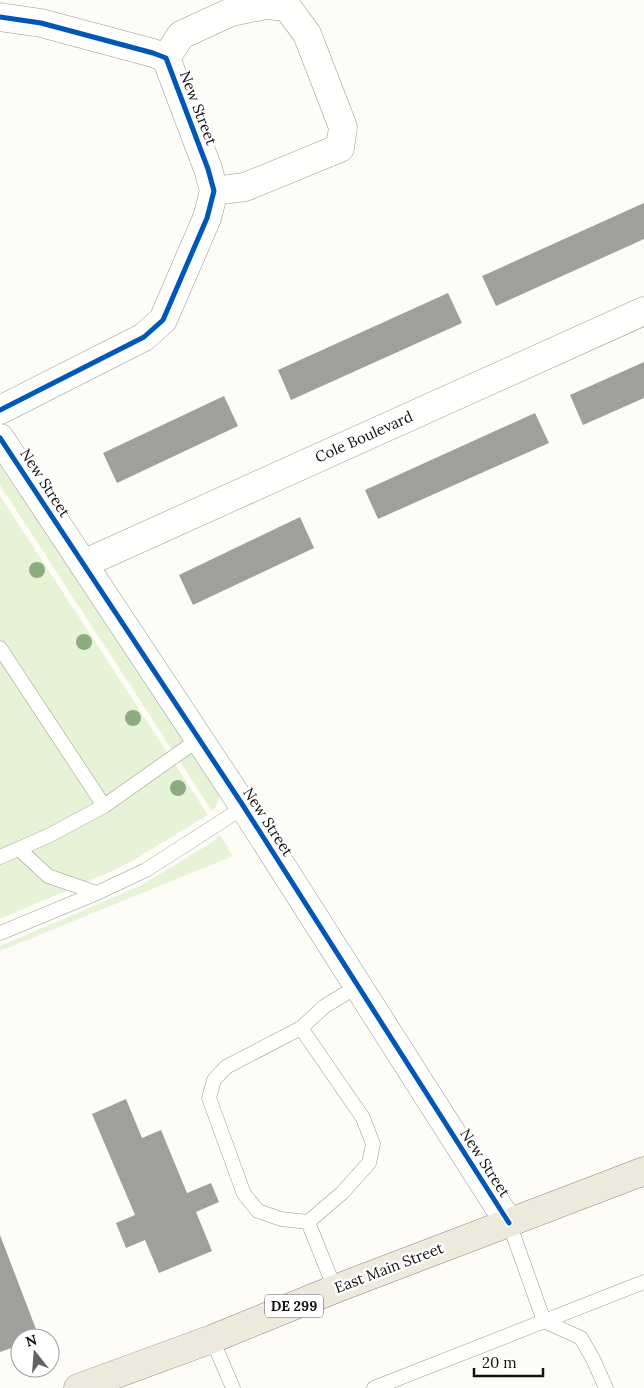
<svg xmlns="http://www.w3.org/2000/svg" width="644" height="1388" font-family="Lora,serif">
  <rect width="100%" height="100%" fill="#fdfcf7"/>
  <path fill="#e7f3d7" d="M0,458L220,794L216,807L212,811L0,485Z
    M0,496L208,815L137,858L117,869L0,919Z
    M220,835L233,856L0,951V946L140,886L211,843Z"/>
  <path fill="#a19f9c" d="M644,203V239L496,306L482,276Z
    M448,293L462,323L291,400L278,370Z
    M644,362V398L583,425L570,395Z
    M224,396L238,426L117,483L103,453Z
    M535,413L549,443L378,519L365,490Z
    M300,517L314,548L193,605L179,575Z
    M126,1099L142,1138L161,1130L187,1193L211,1183L219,1202L196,1212L212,1251L159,1273L145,1240L126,1248L116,1223L135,1215L92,1114Z
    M0,1235L39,1337L20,1338V1345L0,1352Z"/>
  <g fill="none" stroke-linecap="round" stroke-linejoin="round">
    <g stroke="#979795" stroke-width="15">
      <path id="lane" d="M0,648L104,806
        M19,849L48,876L97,893
        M0,857L50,835L104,806L199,739
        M0,933L97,893L146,870L244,807
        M301,1028L363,1118L373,1144L369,1163L342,1193L308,1222L281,1219L258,1211L244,1194L209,1098L214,1080L226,1067L301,1028L325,1006L358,986
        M308,1222L335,1289
        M509,1223L544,1321L581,1338L593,1359L606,1388
        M212,1339L233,1388
        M374,1388L644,1282"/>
    </g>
    <g stroke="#979795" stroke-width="29">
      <path id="street" d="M0,17L41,23L153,53L166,58L208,169L214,191L207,218L163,320L144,337L0,410
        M166,58L181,35L231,12L266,5L287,7L307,34L343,127L340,148L245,187L214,191
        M0,438L244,807L509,1223
        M83,564L644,311"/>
    </g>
    <g stroke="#858482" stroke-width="29">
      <path id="primary" d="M78,1388L212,1339L335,1289L644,1171"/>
    </g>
    <use href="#lane" stroke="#fffffe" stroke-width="14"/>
    <use href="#street" stroke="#fffffe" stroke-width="28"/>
    <use href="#primary" stroke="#ede9dc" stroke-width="28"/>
    <g stroke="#fff" stroke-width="8">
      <path id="cycleway" d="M0,17L41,23L153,53L166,58L208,169L214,191L207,218L163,320L144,337L0,410
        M0,438L244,807L509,1223"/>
    </g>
    <use href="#cycleway" stroke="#0057b8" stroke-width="5"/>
  </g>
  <g fill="#8cac80">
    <circle cx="37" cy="570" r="8"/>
    <circle cx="84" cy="642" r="8"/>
    <circle cx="133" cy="718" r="8"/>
    <circle cx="178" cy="788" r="8"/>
  </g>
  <g text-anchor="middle" stroke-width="5" stroke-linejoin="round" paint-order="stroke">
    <rect fill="#fff" stroke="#585858" stroke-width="1" x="265" y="1294.5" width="58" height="23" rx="4"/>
    <g font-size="14" font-weight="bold" fill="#111">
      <text x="294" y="1311">DE 299</text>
    </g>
    <g font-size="15" fill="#111" stroke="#fff">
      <text transform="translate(198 108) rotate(69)" y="5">New Street</text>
      <text transform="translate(364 437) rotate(-24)" y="5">Cole Boulevard</text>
      <text transform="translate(45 483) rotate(57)" y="5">New Street</text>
      <text transform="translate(268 822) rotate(57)" y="5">New Street</text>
      <text transform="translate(485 1163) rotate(57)" y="5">New Street</text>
      <text transform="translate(389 1268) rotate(-21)" y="5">East Main Street</text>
    </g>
  </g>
  <g transform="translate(35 1353) rotate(343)"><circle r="24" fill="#ffffff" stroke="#a0a0a0"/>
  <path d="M0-4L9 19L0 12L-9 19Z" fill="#646362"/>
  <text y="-8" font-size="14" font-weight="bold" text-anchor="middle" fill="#111111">N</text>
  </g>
  <path d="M474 1368v8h69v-8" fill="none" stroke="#111111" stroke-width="2.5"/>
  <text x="482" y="1368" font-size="15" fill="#111111" stroke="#ffffff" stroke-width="4" paint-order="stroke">20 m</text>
</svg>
